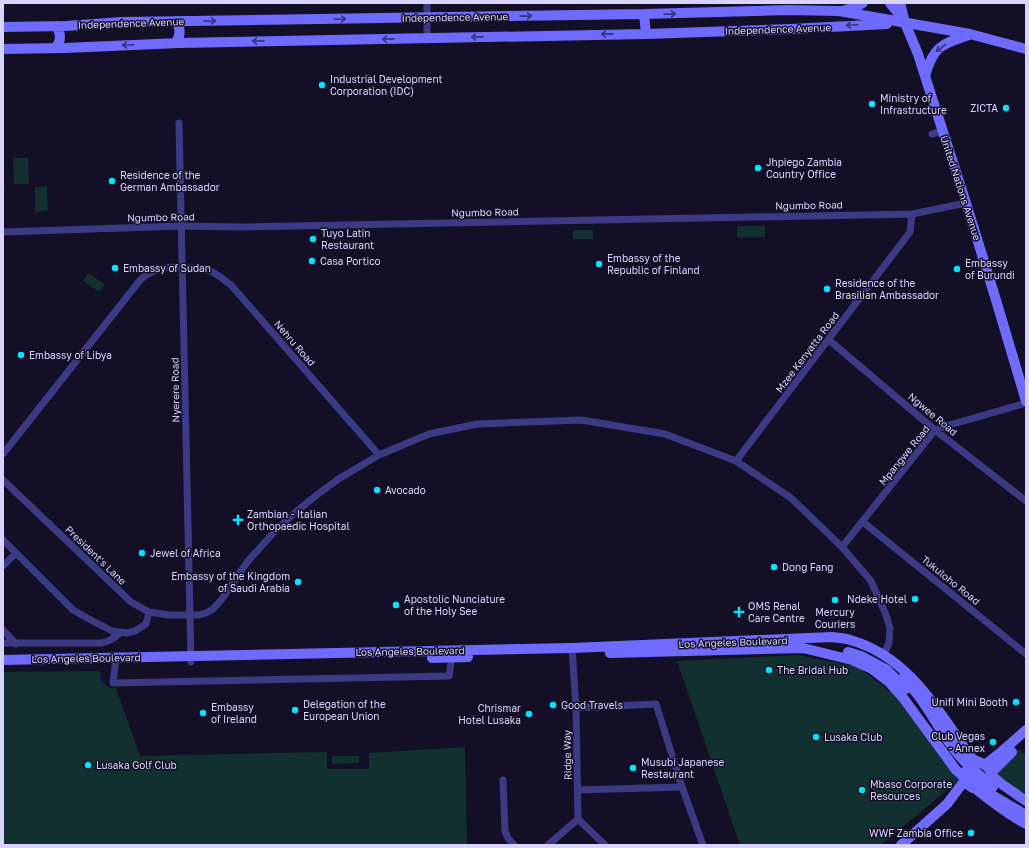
<svg xmlns="http://www.w3.org/2000/svg" width="1029" height="848" font-family="'Golos Text',sans-serif">
  <rect width="100%" height="100%" fill="#130f26"/>
  <path fill="#12302f" d="M13,158H28L29,184H14Z
    M47,186L48,211L35,212V187Z
    M737,226H765V237H737Z
    M573,230H593V239H573Z
    M89,273L105,285L99,292L83,281Z
    M798,655L858,667L905,703L959,780L881,845H740L677,661Z
    M101,671L100,680L109,688H116L140,756L327,752V769H369V753L465,747L467,845H3V672Z
    M1019,749L1026,755V797L998,777L997,770Z
    M332,756H359V763L332,764Z"/>
  <g fill="none" stroke-linecap="round" stroke-linejoin="round">
    <path stroke="#3d3a85" stroke-width="7" d="M427,3V38
      M179,123L191,662
      M932,134L943,131
      M3,232L181,226L240,227L912,214L966,203
      M829,340L935,430L1026,501
      M3,454L141,279C157,266 172,266 191,268C198,269 204,269 210,271C218,274 224,280 231,285L379,455
      M736,461L910,232L912,214
      M3,480L131,602L149,612L169,615H199L206,613L213,609L222,599L248,561L276,530L297,511L318,494L340,478L379,455L429,434L477,424L581,420L665,434L736,461L791,498L842,547L871,581L886,615L890,628L889,643L884,654
      M863,522L1026,654
      M3,540L73,610L89,619L112,631L127,633L135,631L146,624L149,612
      M842,547L935,430L946,426L1026,403
      M3,566L16,553
      M3,630L16,644
      M3,643H101C109,642 114,638 120,633
      M572,648L576,708L578,819L605,845
      M116,658L113,683L449,676L452,657
      M576,708L656,704L682,787L703,845
      M503,780L505,831L508,838L514,845
      M577,790L682,787
      M548,845L578,819"/>
    <path stroke="#6f6bff" stroke-width="10" d="M890,3L903,19
      M900,3L905,23L918,54L925,76L966,203L996,300L1026,401
      M845,10L856,7L863,3
      M644,14L646,34
      M3,27L66,26L122,22L644,14L788,10L839,11L970,34L1026,49
      M175,43C181,36 181,29 176,21
      M55,48C62,41 61,33 56,26
      M3,49L65,48L179,43L646,34L791,29L887,24
      M925,76C933,47 941,44 969,35
      M848,652L861,656L887,670L906,689
      M610,653L803,648L852,660L872,669L889,682L904,699L956,770L965,778
      M432,658L468,657
      M3,660L572,648L832,637C838,638 845,638 850,640C909,656 938,711 971,757L974,760L984,764
      M903,678C923,697 935,723 951,745C955,751 961,758 967,764
      M965 776a13 13 0 1 1 26 0a13 13 0 1 1-26 0Z
      M985,765L1000,753L1026,730
      M991,773L1012,752
      M991,775L1003,785L1026,801
      M976,789C992,802 1008,814 1026,824
      M992,795L1026,815
      M901,845L947,804L965,780"/>
    <path stroke="#6f6bff" stroke-width="10" d="M967,764L993,787
      M969,774L988,792"/>
  </g>
  <defs><path id="oneway-shaft" d="M-6 0H5M1.5-3L5.5 0L1.5 3" fill="none" stroke-width="1.6" stroke-linecap="round" stroke-linejoin="round"/></defs>
  <g stroke="#38347d">
    <use href="#oneway-shaft" transform="translate(670 14) rotate(-2)"/>
    <use href="#oneway-shaft" transform="translate(526 16) rotate(-1)"/>
    <use href="#oneway-shaft" transform="translate(340 19) rotate(-1)"/>
    <use href="#oneway-shaft" transform="translate(210 21) rotate(-1)"/>
    <use href="#oneway-shaft" transform="translate(852 25) rotate(177)"/>
    <use href="#oneway-shaft" transform="translate(607 34) rotate(179)"/>
    <use href="#oneway-shaft" transform="translate(477 37) rotate(179)"/>
    <use href="#oneway-shaft" transform="translate(388 39) rotate(179)"/>
    <use href="#oneway-shaft" transform="translate(258 41) rotate(179)"/>
    <use href="#oneway-shaft" transform="translate(128 45) rotate(178)"/>
    <use href="#oneway-shaft" transform="translate(941 48) rotate(143)"/>
  </g>
  <g fill="#00e5ff" stroke="#130f26" stroke-width="1.5">
    <circle cx="322" cy="85" r="4"/>
    <circle cx="872" cy="104" r="4"/>
    <circle cx="1006" cy="108" r="4"/>
    <circle cx="758" cy="168" r="4"/>
    <circle cx="112" cy="181" r="4"/>
    <circle cx="313" cy="239" r="4"/>
    <circle cx="312" cy="261" r="4"/>
    <circle cx="599" cy="264" r="4"/>
    <circle cx="115" cy="268" r="4"/>
    <circle cx="957" cy="269" r="4"/>
    <circle cx="827" cy="289" r="4"/>
    <circle cx="21" cy="355" r="4"/>
    <circle cx="377" cy="490" r="4"/>
    <path d="M236 514h4v4h4v4h-4v4h-4v-4h-4v-4h4z"/>
    <circle cx="142" cy="553" r="4"/>
    <circle cx="774" cy="567" r="4"/>
    <circle cx="298" cy="582" r="4"/>
    <circle cx="915" cy="599" r="4"/>
    <circle cx="835" cy="600" r="4"/>
    <circle cx="396" cy="605" r="4"/>
    <path d="M737 606h4v4h4v4h-4v4h-4v-4h-4v-4h4z"/>
    <circle cx="769" cy="670" r="4"/>
    <circle cx="1016" cy="702" r="4"/>
    <circle cx="553" cy="705" r="4"/>
    <circle cx="295" cy="710" r="4"/>
    <circle cx="203" cy="713" r="4"/>
    <circle cx="529" cy="714" r="4"/>
    <circle cx="816" cy="737" r="4"/>
    <circle cx="993" cy="742" r="4"/>
    <circle cx="88" cy="765" r="4"/>
    <circle cx="633" cy="768" r="4"/>
    <circle cx="862" cy="790" r="4"/>
    <circle cx="971" cy="833" r="4"/>
  </g>
  <g text-anchor="middle" stroke-width="3" stroke-linejoin="round" paint-order="stroke">
    <g font-size="10" fill="#d9d4ff" stroke="#130f26">
      <text transform="translate(455 17) rotate(-1)" y="4">Independence Avenue</text>
      <text transform="translate(131 23) rotate(-2)" y="4">Independence Avenue</text>
      <text transform="translate(778 29) rotate(-2)" y="4">Independence Avenue</text>
      <text transform="translate(961 188) rotate(72)" y="4">United Nations Avenue</text>
      <text transform="translate(809 205) rotate(-1)" y="4">Ngumbo Road</text>
      <text transform="translate(485 212) rotate(-1)" y="4">Ngumbo Road</text>
      <text transform="translate(161 217) rotate(-1)" y="4">Ngumbo Road</text>
      <text transform="translate(295 343) rotate(49)" y="4">Nehru Road</text>
      <text transform="translate(807 352) rotate(-53)" y="4">Mzee Kenyatta Road</text>
      <text transform="translate(175 390) rotate(-91)" y="4">Nyerere Road</text>
      <text transform="translate(933 414) rotate(40)" y="4">Ngwee Road</text>
      <text transform="translate(904 455) rotate(-51)" y="4">Mpangwe Road</text>
      <text transform="translate(96 555) rotate(44)" y="4">President's Lane</text>
      <text transform="translate(951 580) rotate(39)" y="4">Tukuloho Road</text>
      <text transform="translate(733 642) rotate(-2)" y="4">Los Angeles Boulevard</text>
      <text transform="translate(410 651) rotate(-1)" y="4">Los Angeles Boulevard</text>
      <text transform="translate(86 658) rotate(-1)" y="4">Los Angeles Boulevard</text>
      <text transform="translate(567 755) rotate(-91)" y="4">Ridge Way</text>
    </g>
    <g font-size="10" fill="#d9d4ff" stroke="#130f26" text-anchor="start">
      <text x="330" y="83">Industrial Development<tspan x="330" dy="12">Corporation (IDC)</tspan></text>
      <text x="880" y="102">Ministry of<tspan x="880" dy="12">Infrastructure</tspan></text>
      <text x="998" y="112" text-anchor="end">ZICTA</text>
      <text x="766" y="166">Jhpiego Zambia<tspan x="766" dy="12">Country Office</tspan></text>
      <text x="120" y="179">Residence of the<tspan x="120" dy="12">German Ambassador</tspan></text>
      <text x="321" y="237">Tuyo Latin<tspan x="321" dy="12">Restaurant</tspan></text>
      <text x="607" y="262">Embassy of the<tspan x="607" dy="12">Republic of Finland</tspan></text>
      <text x="320" y="265">Casa Portico</text>
      <text x="965" y="267">Embassy<tspan x="965" dy="12">of Burundi</tspan></text>
      <text x="123" y="272">Embassy of Sudan</text>
      <text x="835" y="287">Residence of the<tspan x="835" dy="12">Brasilian Ambassador</tspan></text>
      <text x="29" y="359">Embassy of Libya</text>
      <text x="385" y="494">Avocado</text>
      <text x="247" y="518">Zambian - Italian<tspan x="247" dy="12">Orthopaedic Hospital</tspan></text>
      <text x="150" y="557">Jewel of Africa</text>
      <text x="782" y="571">Dong Fang</text>
      <text x="290" y="580" text-anchor="end">Embassy of the Kingdom<tspan x="290" dy="12">of Saudi Arabia</tspan></text>
      <text x="404" y="603">Apostolic Nunciature<tspan x="404" dy="12">of the Holy See</tspan></text>
      <text x="907" y="603" text-anchor="end">Ndeke Hotel</text>
      <text x="748" y="610">OMS Renal<tspan x="748" dy="12">Care Centre</tspan></text>
      <text x="835" y="616" text-anchor="middle">Mercury<tspan x="835" dy="12">Couriers</tspan></text>
      <text x="777" y="674">The Bridal Hub</text>
      <text x="1008" y="706" text-anchor="end">Unifi Mini Booth</text>
      <text x="303" y="708">Delegation of the<tspan x="303" dy="12">European Union</tspan></text>
      <text x="561" y="709">Good Travels</text>
      <text x="211" y="711">Embassy<tspan x="211" dy="12">of Ireland</tspan></text>
      <text x="521" y="712" text-anchor="end">Chrismar<tspan x="521" dy="12">Hotel Lusaka</tspan></text>
      <text x="985" y="740" text-anchor="end">Club Vegas<tspan x="985" dy="12">- Annex</tspan></text>
      <text x="824" y="741">Lusaka Club</text>
      <text x="641" y="766">Musubi Japanese<tspan x="641" dy="12">Restaurant</tspan></text>
      <text x="96" y="769">Lusaka Golf Club</text>
      <text x="870" y="788">Mbaso Corporate<tspan x="870" dy="12">Resources</tspan></text>
      <text x="963" y="837" text-anchor="end">WWF Zambia Office</text>
    </g>
  </g>
  <rect width="1029" height="848" fill="none" stroke="#d9d4ff" stroke-width="8"/>
</svg>
